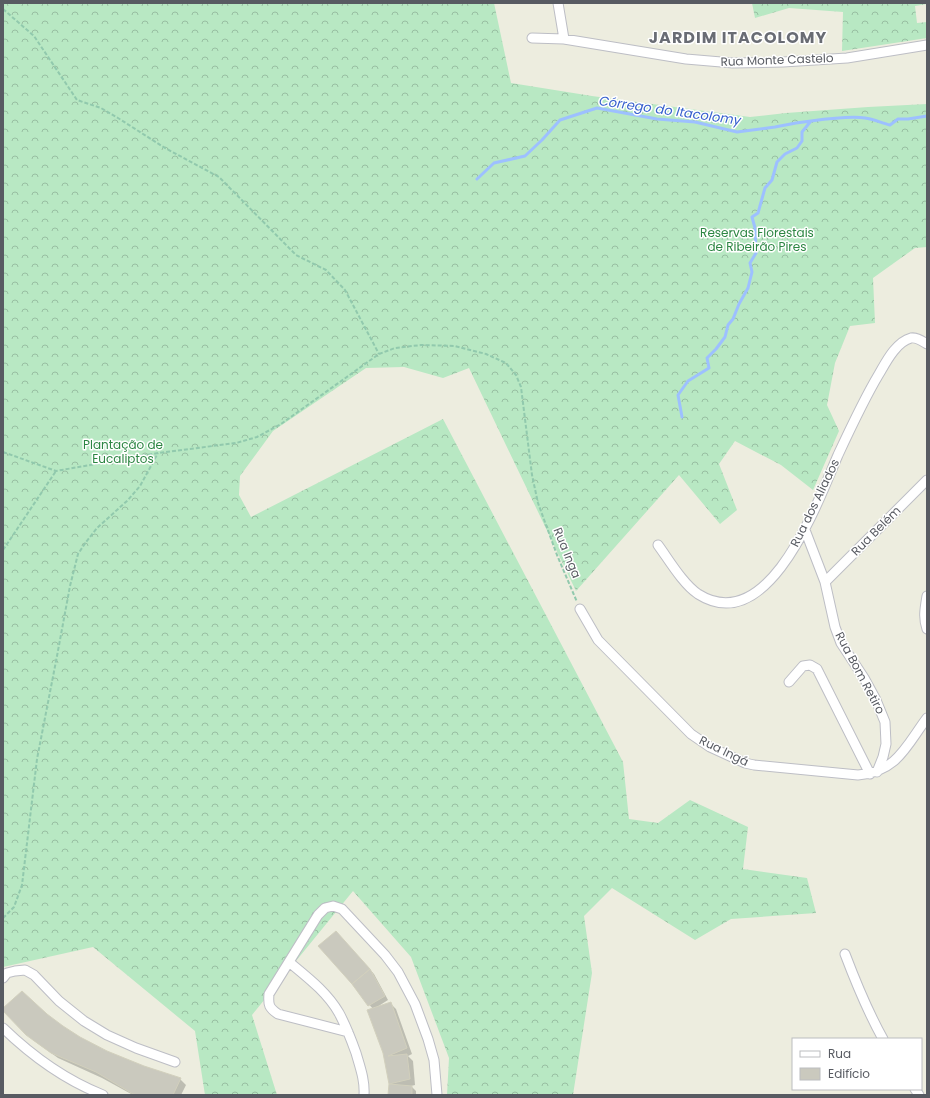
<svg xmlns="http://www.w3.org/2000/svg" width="930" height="1098" font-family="Poppins,sans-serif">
  <defs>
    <pattern id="forest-crowns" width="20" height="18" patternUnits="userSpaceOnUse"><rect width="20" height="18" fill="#b8e8c3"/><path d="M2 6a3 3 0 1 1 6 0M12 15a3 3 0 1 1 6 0" fill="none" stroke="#98bfa2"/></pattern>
  </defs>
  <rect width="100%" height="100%" fill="#ededdf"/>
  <path fill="url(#forest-crowns)" d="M3,3H494L511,83L592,96L750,117L786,113L868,107L927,104V247L915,248L873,278L875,323L850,326L835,363L827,405L839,431L813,490L781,465L735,441L719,464L737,510L720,524L679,475L576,591L469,368L443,378L404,367L366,368L273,431L240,476L239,495L251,517L443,419L623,762L629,819L658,823L690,800L748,827L743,869L807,878L816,913L731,919L695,940L612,888L584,916L592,973L573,1095H447L449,1058L411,957L353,891L252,1015L277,1095H205L195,1031L93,947L3,967Z
    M750,3H927V4L915,6L917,23L927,22V38L842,51L843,12L789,8L755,18L752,3Z"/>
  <path fill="#0003" d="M340,937L374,974L388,1000L377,1007L390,1003L396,1009L412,1054L408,1056L413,1061L415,1085L411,1086L416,1091V1095H389L390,1084L384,1053L373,1009L320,946Z
    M3,1009L46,1015L79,1038L106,1052L143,1067L180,1079L186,1085L181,1095H133L102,1078L58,1058L33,1040Z"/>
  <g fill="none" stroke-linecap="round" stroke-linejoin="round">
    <path stroke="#9dc0ff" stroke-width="3" d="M477,179L494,163L525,156L542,140L560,120L597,108L657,119L695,122L737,132L775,127L796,123L811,121
      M682,417L678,395L688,381L709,368L707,358L716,349L725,337L728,325L733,319L739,304L748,288L752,272L750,263L756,253L755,228L752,217L758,213L765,188L772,180L777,162L785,154L797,148L802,141V132L811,121C826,119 851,116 865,118C873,119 882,123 890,125L898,119H908L927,116"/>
  </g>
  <path fill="#cac9be" stroke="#d2d0bd" d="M336,931L370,969L352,984L318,946Z
    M370,969L385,996L368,1006L352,984Z
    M22,991L47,1014L63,1026L80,1037L107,1051L144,1066L181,1078L173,1095H140L133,1094L96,1072L51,1053L26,1035L3,1011V1008Z
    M391,1002L407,1048L388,1056L407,1054L410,1079L389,1084L383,1053L367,1010Z
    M389,1084L412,1086V1095H388Z"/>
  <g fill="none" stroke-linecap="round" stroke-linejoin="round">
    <g stroke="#bdbec5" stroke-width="11">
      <path id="minor" d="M558,3L564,39
        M532,38L564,39L686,59L733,63L783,62L847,58L927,45
        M805,530L825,582L835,627L841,643L864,678L876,700L885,722L886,744L883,757L877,772
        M658,545C669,560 683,584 698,594C769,639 818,501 838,455C851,427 864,399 879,374C886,362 896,342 911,338C917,337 922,341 927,344
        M825,582L927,480
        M927,596C925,608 923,618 927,629
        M580,609L598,640L691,734L710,747L745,763L754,765L858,775C897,772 906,746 927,718
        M789,682L803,666L810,665L817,669L870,774
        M845,954C856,983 868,1012 883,1039
        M289,962C307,977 327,992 339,1013C346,1026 351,1039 356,1053C360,1067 365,1080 364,1095
        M3,978L7,973L15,971L25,970L34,975L59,1001L84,1021L107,1035L136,1048L175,1062
        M3,1028C33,1057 65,1080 103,1095
        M348,1032L278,1014C269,1008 268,1005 269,994L318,915L325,908L333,906L342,909L385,955L398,972L415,1004L428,1039L434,1060L437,1095
        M915,1089L919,1095"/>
    </g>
    <path stroke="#91c9ad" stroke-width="2" stroke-dasharray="4 2" stroke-linecap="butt" d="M3,9L34,36L77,100L101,108L118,118L165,148L219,177L296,255L326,270L345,290L379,354
      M3,452L56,471L158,453L236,443L257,437L281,424L379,354L395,348L421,345L455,346L486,354L506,363L516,375L521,387L532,475L538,503L557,555L577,602
      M3,550L56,471
      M3,918L14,907L22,885L37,759L57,656L70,586L78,554L86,542L97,528L128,500L140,486L158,453"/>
    <use href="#minor" stroke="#fff" stroke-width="9"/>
  </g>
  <g text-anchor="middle" stroke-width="3" stroke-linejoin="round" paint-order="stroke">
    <g font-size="12" fill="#585b62" stroke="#fff">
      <text transform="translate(777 60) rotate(-2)" y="4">Rua Monte Castelo</text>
      <text transform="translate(815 503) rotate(-64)" y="4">Rua dos Aliados</text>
      <text transform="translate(876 531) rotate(-45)" y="4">Rua Belém</text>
      <text transform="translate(567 553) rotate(68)" y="4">Rua Inga</text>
      <text transform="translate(860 673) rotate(62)" y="4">Rua Bom Retiro</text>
      <text transform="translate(724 751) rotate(26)" y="4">Rua Ingá</text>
    </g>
    <g font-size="12" fill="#2d8643" stroke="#fff">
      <text x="757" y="237">Reservas Florestais<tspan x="757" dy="14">de Ribeirão Pires</tspan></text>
      <text x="123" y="449">Plantação de<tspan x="123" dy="14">Eucaliptos</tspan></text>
    </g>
    <g font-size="13" font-style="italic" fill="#355fcd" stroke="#fff">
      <text transform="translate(670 110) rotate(8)" y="5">Córrego do Itacolomy</text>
    </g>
    <g font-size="16" font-weight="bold" letter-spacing="1" fill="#696c74" stroke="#fff">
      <text x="738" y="43">JARDIM ITACOLOMY</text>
    </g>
  </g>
  <rect width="930" height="1098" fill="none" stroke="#585b62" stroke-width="8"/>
  <rect x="792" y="1038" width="130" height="52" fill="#ffffff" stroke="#bcbdc0"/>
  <rect x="800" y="1051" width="20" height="6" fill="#ffffff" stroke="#bcbdc0"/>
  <text x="828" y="1058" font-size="12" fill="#585b62">Rua</text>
  <rect x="800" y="1068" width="20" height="12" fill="#cac9be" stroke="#bcbdc0"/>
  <text x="828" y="1078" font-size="12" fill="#585b62">Edifício</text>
</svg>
